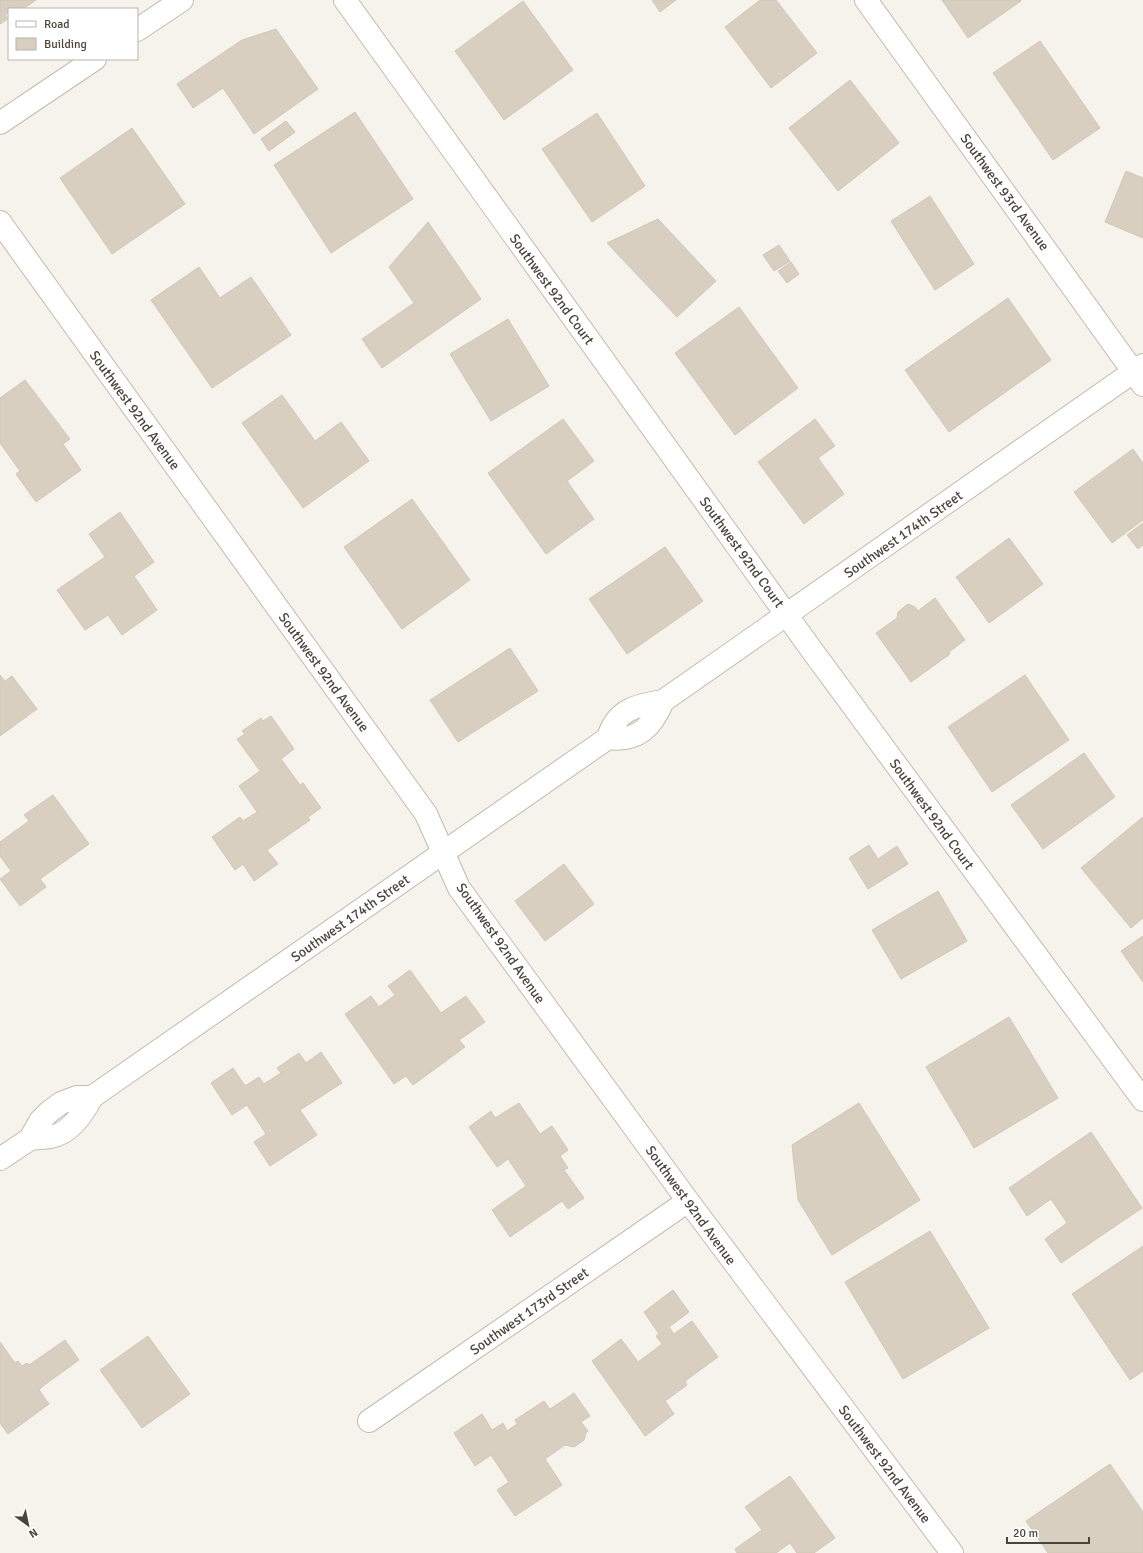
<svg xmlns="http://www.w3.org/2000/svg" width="1143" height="1553" font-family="Signika,sans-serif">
  <rect width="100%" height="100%" fill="#f6f3ec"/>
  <path fill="#d8cfc1" stroke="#d3c7b4" d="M0,0H36L23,9H17L16,7L9,9V12L5,15L8,19L0,24Z
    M652,0H676L660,12Z
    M760,0H776L817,53L771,88L725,27Z
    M942,0H1020L1021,1L968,38Z
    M523,1L573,70L504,120L455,51Z
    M276,29L318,89L254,134L223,88L193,108L177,84L242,40Z
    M1040,41L1100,128L1053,160L993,73Z
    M850,80L899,143L838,191L789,128Z
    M355,112L413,199L331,253L274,165Z
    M597,113L645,186L592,222L542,149Z
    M286,121L295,132L269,151L261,139Z
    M132,128L185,204L112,254L60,178Z
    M1126,171L1143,178V238L1105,222Z
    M930,196L974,264L935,290L891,221Z
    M658,219L716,281L677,317L607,243Z
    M428,222L481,299L382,368L362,339L414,303L389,267Z
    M779,245L790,261L774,271L763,255Z
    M791,262L799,274L787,283L778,271Z
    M199,267L220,298L251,277L291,335L212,388L151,300Z
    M1008,298L1051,360L949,432L905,370Z
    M739,307L798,388L735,435L675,353Z
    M508,319L549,386L491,421L450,354Z
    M25,380L70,439L63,444L81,470L36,502L16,474L20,471L0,443V398Z
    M282,395L315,441L341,422L369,461L303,508L242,423Z
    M563,419L594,461L567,481L594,519L546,554L488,473Z
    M815,419L835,446L818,458L844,494L804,524L758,462Z
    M1133,449L1143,463V520L1112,543L1074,492Z
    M412,499L470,580L402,629L344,547Z
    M120,512L154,562L134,576L157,610L122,635L108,615L85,630L57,590L105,557L89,534Z
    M1143,523V545L1138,549L1127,535Z
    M1009,538L1043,584L989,623L956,577Z
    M665,547L703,601L627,654L589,599Z
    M935,598L965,640L949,652L950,654L911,682L876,633L897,618L898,612L908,604L915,607L918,611Z
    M510,648L538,691L458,742L430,700Z
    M0,675L5,681L12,676L37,709L0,736Z
    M1025,675L1069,740L992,792L948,727Z
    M271,716L294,749L281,759L300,785L303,783L321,808L308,817L310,820L267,850L278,864L254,881L243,864L235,870L212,837L240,817L243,821L257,812L239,786L260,771L237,739L245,734L242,731L261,718L263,721Z
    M1084,753L1115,797L1043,849L1011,805Z
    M53,795L89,844L40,879L46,887L20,906L0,879L11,871L0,856V842L29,821L24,815Z
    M1143,817V918L1131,928L1081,868Z
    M869,845L878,859L897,846L908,864L868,889L849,858Z
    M564,864L594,904L545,941L515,901Z
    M938,891L967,941L901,979L872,930Z
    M1143,936V982L1121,951Z
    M410,970L441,1013L466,996L485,1022L459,1040L465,1047L413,1085L406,1076L394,1084L345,1014L371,996L379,1007L395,995L388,986Z
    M1009,1017L1058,1098L974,1148L926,1067Z
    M321,1052L342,1083L300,1110L317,1135L270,1166L254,1142L266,1134L247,1105L232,1115L211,1083L233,1068L245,1086L259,1077L264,1084L281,1073L277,1068L299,1053L306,1063Z
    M519,1103L540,1134L552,1126L568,1150L560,1156L568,1168L564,1170L584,1198L568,1209L562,1201L510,1237L492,1210L526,1186L508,1159L497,1167L469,1127L491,1111L495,1118Z
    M859,1103L920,1200L832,1255L798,1200L792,1145Z
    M1091,1132L1142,1208L1061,1263L1045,1239L1067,1223L1051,1199L1027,1216L1009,1188Z
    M930,1231L989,1328L903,1379L845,1282Z
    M1143,1246V1371L1130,1380L1072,1294Z
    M673,1290L689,1312L669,1327L674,1334L692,1321L718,1357L685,1381L687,1385L665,1401L674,1414L645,1436L592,1361L621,1339L638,1362L662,1344L656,1336L659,1334L644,1312Z
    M148,1336L190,1394L142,1428L100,1370Z
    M65,1340L79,1360L43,1386L39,1390L49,1404L8,1434L0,1423V1342L15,1363L18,1361L22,1366L27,1363L29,1365Z
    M574,1393L590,1416L581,1422L588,1431L586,1433L584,1440L574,1447L565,1445L545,1459L562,1485L515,1516L497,1490L509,1482L491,1455L475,1466L454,1433L482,1414L492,1430L503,1423L507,1431L517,1424L515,1420L544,1401L550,1409Z
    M1110,1464L1143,1512V1553H1048L1026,1521Z
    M790,1476L835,1538L814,1553H797L790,1543L776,1553H737L735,1549L762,1530L745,1507Z"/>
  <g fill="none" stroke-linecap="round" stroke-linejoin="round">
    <g stroke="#c2bbae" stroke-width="24">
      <path id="minor" d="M345,0L811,649L1143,1100
        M866,0L1143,385
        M137,30L182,0
        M0,123L95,59
        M0,222L426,814L459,888L688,1201L952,1553
        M608,738C638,742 652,727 663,701
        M30,1139C37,1138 43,1138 50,1137C70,1134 83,1114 92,1097L608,738C616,710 636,705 663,701L1143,365
        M0,1159L30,1139L40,1121L49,1112L61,1103L77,1097H92
        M369,1421L688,1201"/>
    </g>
    <use href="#minor" stroke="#fff" stroke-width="22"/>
  </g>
  <g text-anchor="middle" stroke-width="4" stroke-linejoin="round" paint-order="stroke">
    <g font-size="14" fill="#4b4439" stroke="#fff">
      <text transform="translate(1005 192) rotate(54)" y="5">Southwest 93rd Avenue</text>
      <text transform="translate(552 289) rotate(54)" y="5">Southwest 92nd Court</text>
      <text transform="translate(135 410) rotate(54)" y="5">Southwest 92nd Avenue</text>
      <text transform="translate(903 534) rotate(-35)" y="5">Southwest 174th Street</text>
      <text transform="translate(742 552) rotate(54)" y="5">Southwest 92nd Court</text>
      <text transform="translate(324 672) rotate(54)" y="5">Southwest 92nd Avenue</text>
      <text transform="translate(932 814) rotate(54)" y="5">Southwest 92nd Court</text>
      <text transform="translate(350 918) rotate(-35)" y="5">Southwest 174th Street</text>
      <text transform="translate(501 943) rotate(55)" y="5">Southwest 92nd Avenue</text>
      <text transform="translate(691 1205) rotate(54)" y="5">Southwest 92nd Avenue</text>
      <text transform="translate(529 1311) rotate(-35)" y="5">Southwest 173rd Street</text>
      <text transform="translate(885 1464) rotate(53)" y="5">Southwest 92nd Avenue</text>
    </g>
  </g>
  <rect x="8" y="8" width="130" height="52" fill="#ffffff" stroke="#b7b4b0"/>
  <rect x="16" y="21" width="20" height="6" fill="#ffffff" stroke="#b7b4b0"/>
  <text x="44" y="28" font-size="12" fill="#4b4439">Road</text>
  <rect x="16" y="38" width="20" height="12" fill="#d8cfc1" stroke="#b7b4b0"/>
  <text x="44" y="48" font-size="12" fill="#4b4439">Building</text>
  <g transform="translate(28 1525) rotate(147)" stroke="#ffffff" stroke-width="3" paint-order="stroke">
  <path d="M0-3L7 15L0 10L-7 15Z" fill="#4b4439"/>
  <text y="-6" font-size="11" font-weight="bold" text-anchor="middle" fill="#4b4439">N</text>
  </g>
  <path d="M1007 1537v6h82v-6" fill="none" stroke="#4b4439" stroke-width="2"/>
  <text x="1013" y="1537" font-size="12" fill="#4b4439" stroke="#ffffff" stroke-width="3" paint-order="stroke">20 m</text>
</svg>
